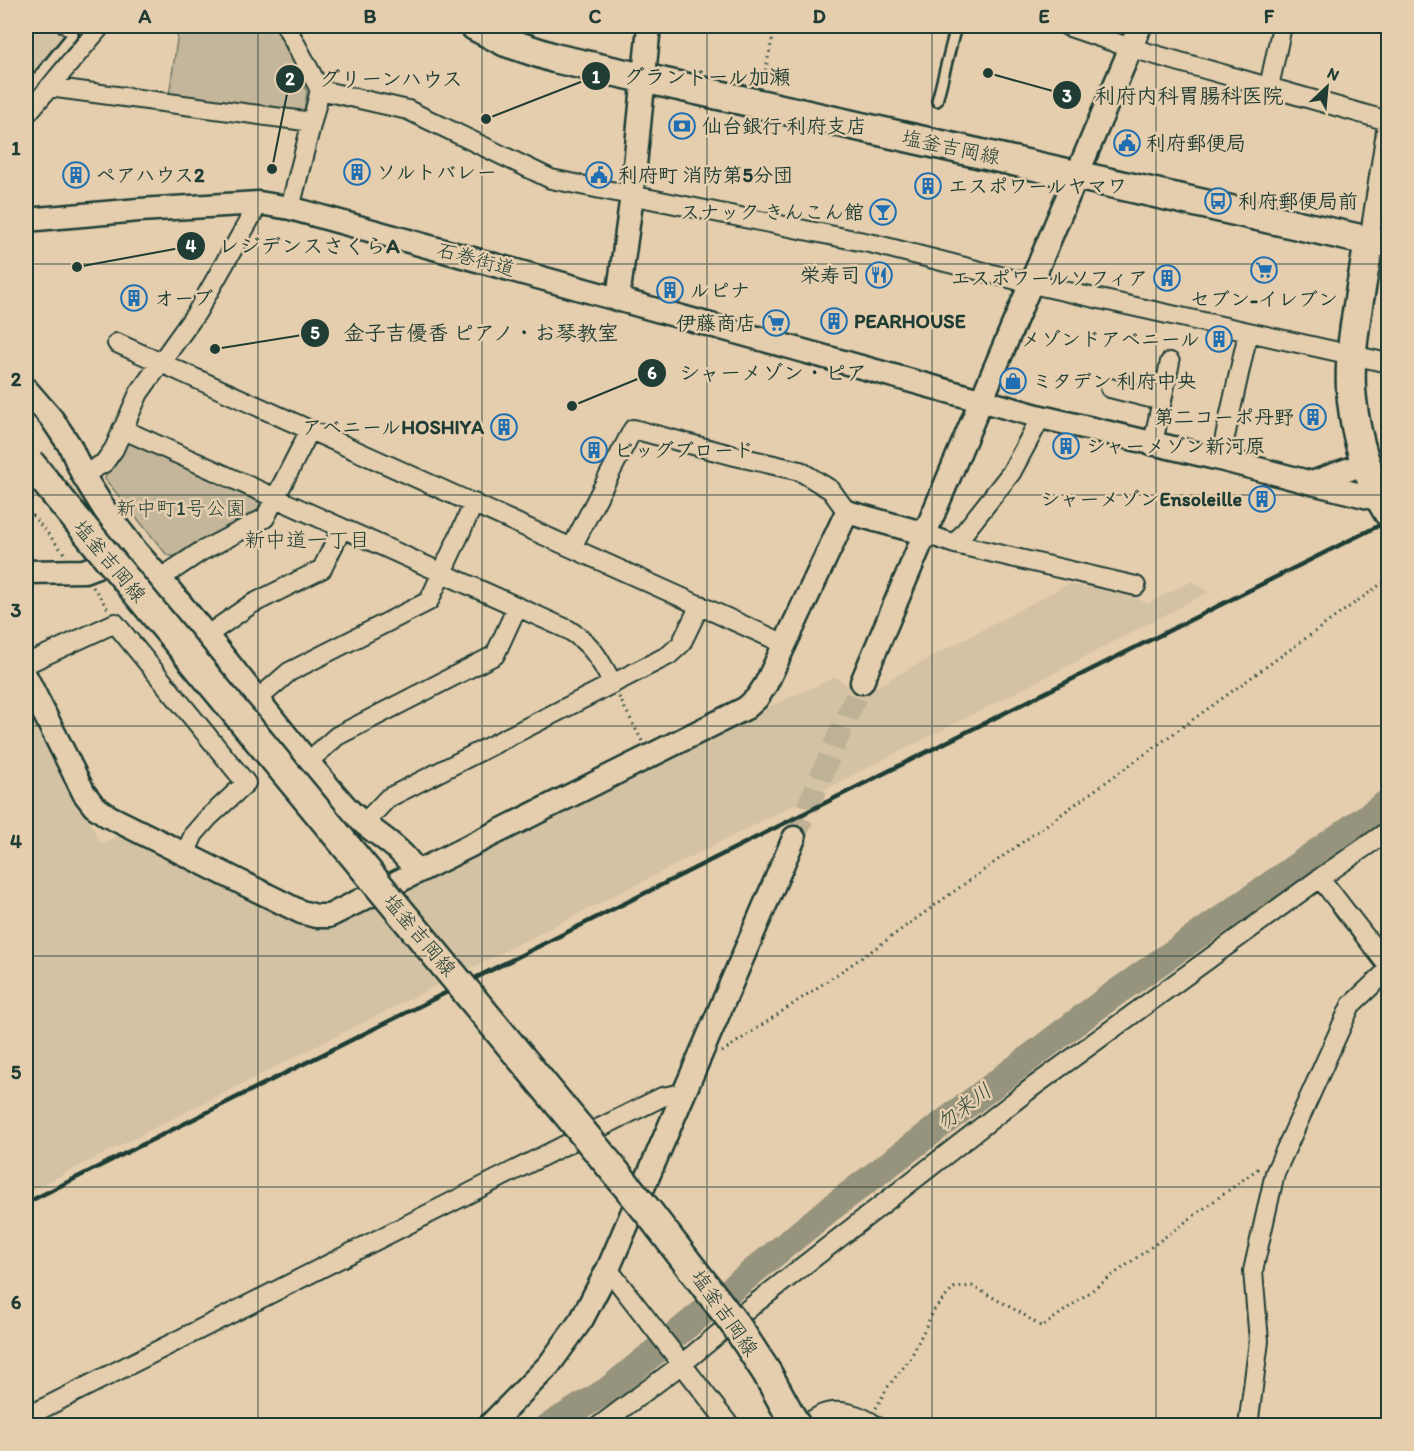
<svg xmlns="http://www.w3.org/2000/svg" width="1414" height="1451" font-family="Itim,'Klee One',sans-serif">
  <rect width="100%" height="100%" fill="#e5ceae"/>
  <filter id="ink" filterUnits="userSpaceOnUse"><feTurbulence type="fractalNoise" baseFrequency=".0167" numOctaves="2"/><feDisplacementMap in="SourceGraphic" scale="12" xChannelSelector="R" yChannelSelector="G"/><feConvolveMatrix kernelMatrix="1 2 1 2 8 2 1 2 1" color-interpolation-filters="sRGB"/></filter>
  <g filter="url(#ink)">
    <path fill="#d4c2a4" d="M26,26H91L26,102Z
      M1192,581L1209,592L1033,684L26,1193V696L101,844L120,834L332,924L369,911L521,831L757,712L836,677L848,685L877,686L1068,584L1133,595L1147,604Z"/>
    <path fill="#c4b69a" stroke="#727a67" stroke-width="1.5" d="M179,26H275L307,92L304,111L169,96Z
      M133,442L259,500L263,509L178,557L167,555L105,479C107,463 118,447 133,442Z"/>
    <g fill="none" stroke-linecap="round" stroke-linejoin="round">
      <path stroke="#97947d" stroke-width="27" d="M549,1426L608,1390L827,1211L1107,999L1388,802"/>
      <path stroke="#bdb196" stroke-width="22" stroke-dasharray="22 11" stroke-linecap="butt" d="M794,838L862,682"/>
      <g stroke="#1f3d34" stroke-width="14">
        <path id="service" d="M26,92L73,34L62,26
          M937,101L956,26"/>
      </g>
      <g stroke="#1f3d34" stroke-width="22">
        <path id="minor" d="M286,26L320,90
          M1067,26L1131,48L1388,121
          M49,87L312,122
          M1269,87L1282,26
          M26,115L101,26
          M290,208L320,90L408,110L551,179L874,244L1032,284L1388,363
          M1369,241L1388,118
          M117,343L785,644
          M1110,388L1162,401
          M122,429L569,630C594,646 599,659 613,684
          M1153,443L1170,362
          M1220,459L1248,333
          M83,475L104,463L114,449L139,393L197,312L259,203
          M926,534L955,544L1136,586
          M955,544L1011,473L1041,417
          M572,547L633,429L735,456L800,471L831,490L847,512
          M161,578L200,552L265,518L310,430
          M206,636L250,605L322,569L342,528
          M26,664L115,623L246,783L208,818L194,834L185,854
          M258,699L289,672L429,601L474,503
          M309,761L337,736L495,655L517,607
          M365,822L388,798L669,655L681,644L700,605
          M1320,878L1388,966
          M608,1269L730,1426
          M26,1417L561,1147L662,1097L683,1093
          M599,1426L682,1364L752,1306L1034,1086L1320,878L1388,831
          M804,1426C809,1422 815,1418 821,1415C838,1407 862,1415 876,1426
          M1248,1426L1259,1341L1253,1271L1275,1173L1351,1005L1388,970"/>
      </g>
      <g stroke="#1f3d34" stroke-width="27">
        <path id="tertiary" d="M26,220L139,210L259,203L290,208L1041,417L1220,459L1312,483L1366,463
          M618,298L632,195L649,26
          M26,389L52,419L70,446L83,475L106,512L136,551C209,633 273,724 346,807C367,831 400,843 416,872
          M1312,483L1381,500
          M26,572L84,571L124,556
          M26,677L84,793L94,806L108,816L301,912L316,916H329L746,708L757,698L766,684L847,512L926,534
          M862,682L1140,26
          M489,1426L549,1365L582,1319L608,1269L794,838"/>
      </g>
      <g stroke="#1f3d34" stroke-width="30">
        <path id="secondary" d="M1369,241L1388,244"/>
      </g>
      <g stroke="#1f3d34" stroke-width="33">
        <path id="primary" d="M475,26L506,42L554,58L1369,241C1362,287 1346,355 1352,400C1356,438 1368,480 1388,512"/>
      </g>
      <path stroke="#1f3d34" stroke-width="3" stroke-dasharray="1.5 4.5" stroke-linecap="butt" d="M763,82L775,26
        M26,515L33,516L64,553
        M93,587L108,609
        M619,697L642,741
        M722,1052L870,952L1388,579
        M876,1408L887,1388L910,1359L935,1308L954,1288L972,1286L1021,1313L1042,1327L1259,1168"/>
      <use href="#service" stroke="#e5ceae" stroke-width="9"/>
      <use href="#minor" stroke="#e5ceae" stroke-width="18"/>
      <use href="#tertiary" stroke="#e5ceae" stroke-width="22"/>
      <use href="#secondary" stroke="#e5ceae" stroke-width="26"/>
      <use href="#primary" stroke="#e5ceae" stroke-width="28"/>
      <path stroke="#1f3d34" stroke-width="4.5" d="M26,1203L1388,521"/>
      <g stroke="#1f3d34" stroke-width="33" stroke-linecap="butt">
        <path id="primary-bridge" d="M29,462L650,1214L737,1327L767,1373L796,1426"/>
      </g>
      <use href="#primary-bridge" stroke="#e5ceae" stroke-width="28"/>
    </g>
  </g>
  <path fill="none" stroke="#1f3d34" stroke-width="1.5" stroke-opacity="0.55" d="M258,26V1426M482,26V1426M707,26V1426M932,26V1426M1156,26V1426M26,264H1388M26,495H1388M26,726H1388M26,956H1388M26,1187H1388"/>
  <defs>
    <g id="bank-ring" transform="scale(1.35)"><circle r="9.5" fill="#e5ceae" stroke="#1f6fb2" stroke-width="1.5"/><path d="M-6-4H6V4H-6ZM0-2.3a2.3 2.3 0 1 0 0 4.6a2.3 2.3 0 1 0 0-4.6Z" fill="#1f6fb2"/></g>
    <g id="civic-ring" transform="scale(1.35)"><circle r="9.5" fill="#e5ceae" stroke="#1f6fb2" stroke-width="1.5"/><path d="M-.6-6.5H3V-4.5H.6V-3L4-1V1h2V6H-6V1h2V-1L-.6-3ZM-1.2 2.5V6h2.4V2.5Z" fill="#1f6fb2"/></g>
    <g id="building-ring" transform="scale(1.35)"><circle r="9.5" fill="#e5ceae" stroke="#1f6fb2" stroke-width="1.5"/><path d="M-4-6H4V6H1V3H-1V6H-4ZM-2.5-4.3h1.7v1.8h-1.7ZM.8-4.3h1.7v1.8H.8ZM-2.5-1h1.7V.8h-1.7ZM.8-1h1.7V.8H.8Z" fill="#1f6fb2"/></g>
    <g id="bus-ring" transform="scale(1.35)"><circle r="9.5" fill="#e5ceae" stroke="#1f6fb2" stroke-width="1.5"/><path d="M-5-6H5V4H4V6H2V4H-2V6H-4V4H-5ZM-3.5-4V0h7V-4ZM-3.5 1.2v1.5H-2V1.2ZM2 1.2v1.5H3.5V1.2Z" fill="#1f6fb2"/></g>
    <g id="bar-ring" transform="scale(1.35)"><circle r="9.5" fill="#e5ceae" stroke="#1f6fb2" stroke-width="1.5"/><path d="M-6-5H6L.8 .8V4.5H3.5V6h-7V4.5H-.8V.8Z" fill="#1f6fb2"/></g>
    <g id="supermarket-ring" transform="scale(1.35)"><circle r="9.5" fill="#e5ceae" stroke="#1f6fb2" stroke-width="1.5"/><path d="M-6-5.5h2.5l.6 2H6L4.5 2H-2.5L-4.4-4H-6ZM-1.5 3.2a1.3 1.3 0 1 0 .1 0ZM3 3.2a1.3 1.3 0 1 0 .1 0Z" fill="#1f6fb2"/></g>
    <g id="restaurant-ring" transform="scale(1.35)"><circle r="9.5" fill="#e5ceae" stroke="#1f6fb2" stroke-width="1.5"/><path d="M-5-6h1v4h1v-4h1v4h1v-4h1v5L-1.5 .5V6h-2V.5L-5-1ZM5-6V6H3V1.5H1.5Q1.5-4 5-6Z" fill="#1f6fb2"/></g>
    <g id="shop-ring" transform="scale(1.35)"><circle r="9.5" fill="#e5ceae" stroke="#1f6fb2" stroke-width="1.5"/><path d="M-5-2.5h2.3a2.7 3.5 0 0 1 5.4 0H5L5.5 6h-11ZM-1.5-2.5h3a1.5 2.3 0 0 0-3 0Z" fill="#1f6fb2"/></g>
  </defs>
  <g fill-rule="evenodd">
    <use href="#bank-ring" x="682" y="126"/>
    <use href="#civic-ring" x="1127" y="143"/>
    <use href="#building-ring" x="357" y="172"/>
    <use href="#building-ring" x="76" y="175"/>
    <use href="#civic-ring" x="599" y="175"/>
    <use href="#building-ring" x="928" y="186"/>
    <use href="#bus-ring" x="1218" y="201"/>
    <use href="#bar-ring" x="883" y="212"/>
    <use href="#supermarket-ring" x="1264" y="270"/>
    <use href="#restaurant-ring" x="879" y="275"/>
    <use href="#building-ring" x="1167" y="278"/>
    <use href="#building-ring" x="670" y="290"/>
    <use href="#building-ring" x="134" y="298"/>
    <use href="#building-ring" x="834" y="321"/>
    <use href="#supermarket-ring" x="776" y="323"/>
    <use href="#building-ring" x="1219" y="339"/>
    <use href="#shop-ring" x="1013" y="381"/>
    <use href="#building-ring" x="1313" y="417"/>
    <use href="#building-ring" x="504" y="427"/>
    <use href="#building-ring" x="1066" y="446"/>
    <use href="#building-ring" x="594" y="450"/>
    <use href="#building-ring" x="1262" y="499"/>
  </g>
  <g text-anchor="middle" stroke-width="5" stroke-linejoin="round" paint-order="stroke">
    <g font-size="20" font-weight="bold" fill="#1f3d34" stroke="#e5ceae" text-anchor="start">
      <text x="702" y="133">仙台銀行 利府支店</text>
      <text x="1146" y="150">利府郵便局</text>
      <text x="376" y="179">ソルトバレー</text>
      <text x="96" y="182">ペアハウス2</text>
      <text x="618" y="182">利府町 消防第5分団</text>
      <text x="948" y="193">エスポワールヤマワ</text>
      <text x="1238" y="208">利府郵便局前</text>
      <text x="864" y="219" text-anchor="end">スナック きんこん館</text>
      <text x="860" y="282" text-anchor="end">栄寿司</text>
      <text x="1148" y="285" text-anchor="end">エスポワールソフィア</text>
      <text x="690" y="297">ルピナ</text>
      <text x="154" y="305">オーブ</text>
      <text x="1264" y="306" text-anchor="middle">セブン-イレブン</text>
      <text x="854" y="328">PEARHOUSE</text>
      <text x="756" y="330" text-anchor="end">伊藤商店</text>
      <text x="1200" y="346" text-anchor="end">メゾンドアベニール</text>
      <text x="1032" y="388">ミタデン 利府中央</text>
      <text x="1294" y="424" text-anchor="end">第二コーポ丹野</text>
      <text x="484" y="434" text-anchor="end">アベニールHOSHIYA</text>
      <text x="1086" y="453">シャーメゾン新河原</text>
      <text x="614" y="457">ビッグブロード</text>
      <text x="1242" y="506" text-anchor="end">シャーメゾンEnsoleille</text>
    </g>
    <g font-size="20" fill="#1f3d34" stroke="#e5ceae">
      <text transform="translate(951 147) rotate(12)" y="7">塩釜吉岡線</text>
      <text transform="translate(476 259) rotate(15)" y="7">石巻街道</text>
      <text transform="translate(110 561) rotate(50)" y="7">塩釜吉岡線</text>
      <text transform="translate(420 935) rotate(50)" y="7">塩釜吉岡線</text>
      <text transform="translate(725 1313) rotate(55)" y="7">塩釜吉岡線</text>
    </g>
    <g font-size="20" fill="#274339" stroke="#e5ceae">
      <text x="181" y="515">新中町1号公園</text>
    </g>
    <g font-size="21" fill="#1f3d34" stroke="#e5ceae">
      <text x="307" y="547">新中道一丁目</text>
    </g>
    <g font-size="21" font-style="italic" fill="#2b463b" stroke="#e5ceae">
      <text transform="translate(964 1107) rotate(-37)" y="7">勿来川</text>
    </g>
  </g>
  <path fill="none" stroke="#1f3d34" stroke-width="2" d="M486 119L596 76M272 169L290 79M988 73L1067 95M77 267L191 246M215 349L315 333M572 406L652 373"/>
  <g fill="#1f3d34" stroke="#e5ceae" stroke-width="2">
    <circle cx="486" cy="119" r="6"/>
    <circle cx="272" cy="169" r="6"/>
    <circle cx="988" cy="73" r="6"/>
    <circle cx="77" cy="267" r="6"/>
    <circle cx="215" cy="349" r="6"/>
    <circle cx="572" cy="406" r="6"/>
    <circle cx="596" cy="76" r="15"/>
    <circle cx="290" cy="79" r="15"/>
    <circle cx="1067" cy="95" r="15"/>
    <circle cx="191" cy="246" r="15"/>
    <circle cx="315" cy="333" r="15"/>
    <circle cx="652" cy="373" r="15"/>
  </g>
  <g font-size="18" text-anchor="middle" font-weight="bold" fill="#fff">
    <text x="596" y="83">1</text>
    <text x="290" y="85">2</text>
    <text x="1067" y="102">3</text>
    <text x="191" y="252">4</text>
    <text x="315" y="339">5</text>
    <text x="652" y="379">6</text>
  </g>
  <g font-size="21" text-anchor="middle" font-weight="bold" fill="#1f3d34" stroke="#e5ceae" stroke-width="5" stroke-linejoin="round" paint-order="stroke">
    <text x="707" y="84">グランドール加瀬</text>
    <text x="391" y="86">グリーンハウス</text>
    <text x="1189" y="103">利府内科胃腸科医院</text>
    <text x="309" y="253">レジデンスさくらA</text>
    <text x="481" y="340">金子吉優香 ピアノ・お琴教室</text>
    <text x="773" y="380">シャーメゾン・ピア</text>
  </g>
  <rect width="1414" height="1451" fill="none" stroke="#e5ceae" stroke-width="66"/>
  <g transform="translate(1327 87) rotate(26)" stroke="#e5ceae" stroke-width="4.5" paint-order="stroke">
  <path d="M0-4.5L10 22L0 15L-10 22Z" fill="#1f3d34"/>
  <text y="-9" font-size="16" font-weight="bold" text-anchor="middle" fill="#1f3d34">N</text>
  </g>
  <rect x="33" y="33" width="1348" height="1385" fill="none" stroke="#1f3d34" stroke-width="2"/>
  <g font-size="20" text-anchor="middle" font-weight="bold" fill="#1f3d34">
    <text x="145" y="23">A</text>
    <text x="370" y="23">B</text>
    <text x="595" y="23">C</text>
    <text x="819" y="23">D</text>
    <text x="1044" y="23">E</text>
    <text x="1269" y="23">F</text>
    <text x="16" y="155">1</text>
    <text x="16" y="386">2</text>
    <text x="16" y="617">3</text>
    <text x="16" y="848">4</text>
    <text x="16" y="1079">5</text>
    <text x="16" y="1309">6</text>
  </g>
</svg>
